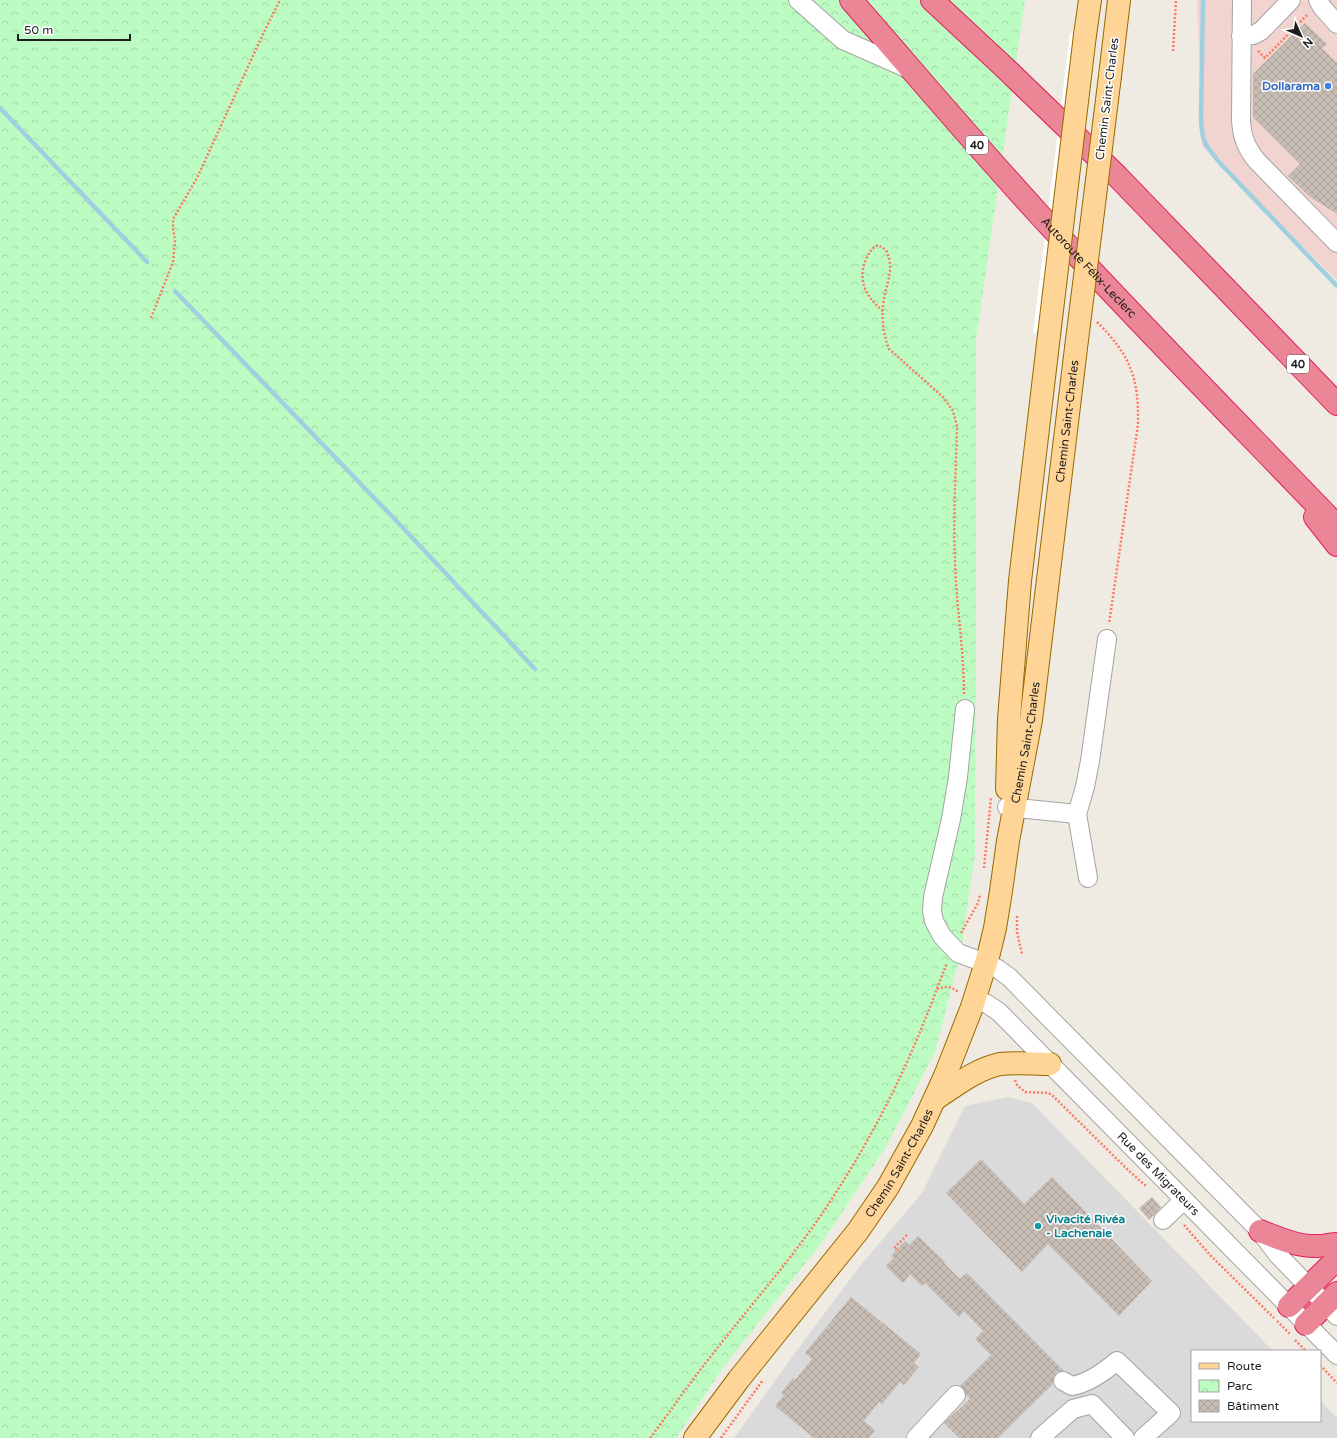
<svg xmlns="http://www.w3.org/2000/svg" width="1337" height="1438" font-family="'Varela Round',sans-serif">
  <defs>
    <pattern id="park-crowns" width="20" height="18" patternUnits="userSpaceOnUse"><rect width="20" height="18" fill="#bcfcc3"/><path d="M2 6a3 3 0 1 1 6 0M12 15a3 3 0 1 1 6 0" fill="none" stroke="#a1d8a7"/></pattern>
    <pattern id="building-cross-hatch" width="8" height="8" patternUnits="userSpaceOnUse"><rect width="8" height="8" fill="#c7bdb5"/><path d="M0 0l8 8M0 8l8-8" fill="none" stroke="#aaa29b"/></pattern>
  </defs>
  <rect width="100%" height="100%" fill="#efebe2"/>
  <path fill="#dbdada" d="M1008,1097L1032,1103L1273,1351H1192V1421H1320V1400L1337,1418V1438H734L800,1346L860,1266L922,1193L965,1106Z"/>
  <path fill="#f1d3d0" d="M1197,0H1337V280L1202,146Z"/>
  <path fill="url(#park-crowns)" d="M0,0H1025L976,340V649L975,854L961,951L935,1052L886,1147L823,1241L723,1368L676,1438H0Z"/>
  <path fill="#fff" d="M1070,33L1097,37L1060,336L1033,333Z"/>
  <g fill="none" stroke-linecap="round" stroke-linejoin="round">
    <path stroke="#a0cfdf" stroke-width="4.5" d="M1203,0L1201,118C1202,142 1204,143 1219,162L1337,286
      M0,108L147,262
      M175,291L406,531L535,669"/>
  </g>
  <path fill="url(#building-cross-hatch)" d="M1305,23L1327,44L1322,48L1337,63V214L1310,197L1288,176L1300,164L1253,117V74Z
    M981,1159L1024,1204L1052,1177L1152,1281L1119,1316L1048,1244L1022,1272L946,1193Z
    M1152,1197L1161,1207L1149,1220L1139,1208Z
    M918,1236L945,1262L944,1263L960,1279L967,1273L1064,1371L1057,1372L1054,1376L1053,1384L998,1438H959L944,1423L970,1399L966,1395L963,1388L960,1386L991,1355L975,1339L983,1331L964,1311L959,1317L925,1283L922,1286L910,1274L903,1283L886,1266L894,1258L891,1256L905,1241L909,1245Z
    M851,1297L921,1354L914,1363L919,1367L904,1385L900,1382L882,1404L879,1402L864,1421L875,1430L869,1438H814L775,1406L784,1395L781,1393L793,1378L795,1380L812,1359L805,1353Z"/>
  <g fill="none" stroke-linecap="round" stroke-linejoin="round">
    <g stroke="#a4a4a4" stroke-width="20">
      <g id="minor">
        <path d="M798,0L843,40L911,70"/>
        <path d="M1242,0L1241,120C1242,137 1246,147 1256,160L1337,243"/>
        <path d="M1318,0L1322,7L1337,24"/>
        <path d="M1241,36L1253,35L1261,31L1291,0"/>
        <path d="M965,709L958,777L951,819L933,897L932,911L934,921L942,936L958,953L991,965L998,969L1009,977L1260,1231L1278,1255L1337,1316"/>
        <path d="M1007,807L1077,814"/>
        <path d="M1088,878L1077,814L1085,787L1090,761L1107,639"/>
        <path id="s1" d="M975,998L987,1004L999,1012L1337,1355"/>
        <path d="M1163,1220L1184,1200"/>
        <path d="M1063,1381L1072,1386C1089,1383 1104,1372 1117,1361L1171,1413L1143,1438"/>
        <path d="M916,1438L956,1395"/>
        <path d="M1040,1438L1073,1409L1092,1404L1125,1438"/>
      </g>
    </g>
    <g stroke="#966900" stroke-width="24">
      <g id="major">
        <path d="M1085,35L1090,0"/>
        <path d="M1110,76L1119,0"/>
        <path d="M1007,789L1009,719L1020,581L1049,335"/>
        <path d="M935,1099C955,1086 976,1069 1000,1064C1016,1062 1033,1064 1050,1064"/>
        <path id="s2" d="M695,1438L739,1379L858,1231L888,1187L922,1126L945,1076L972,1007L989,953L995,928L1001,891L1008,841L1031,720L1076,348"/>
      </g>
    </g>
    <g stroke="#e11c5a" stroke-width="24">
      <g id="highway">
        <path id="s3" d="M851,0C913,71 973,142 1036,211C1134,318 1236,421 1337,526"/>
        <path d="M932,0L1003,66L1117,176L1337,404"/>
        <path d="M1315,517L1337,545"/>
        <path d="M1260,1231C1278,1238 1298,1247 1318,1246C1324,1246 1331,1244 1337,1244"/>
        <path d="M1289,1306L1337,1259"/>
        <path d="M1306,1324L1337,1293"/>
      </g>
    </g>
    <path stroke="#ff7863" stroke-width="2.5" stroke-dasharray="2 2" stroke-linecap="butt" d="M1173,51L1176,0
      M1258,51L1265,58L1308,14
      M883,311C866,297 857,281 866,259C869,253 872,248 878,245L886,250C895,268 887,281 884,299C881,316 883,333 889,349L943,397L953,411L957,426C956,471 953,516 955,560C956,605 964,649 964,694
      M151,318L173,262L175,241L173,228V219L197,178L263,34L280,0
      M1097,322C1130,355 1139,377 1138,424L1109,624
      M984,868L991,798
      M1017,916V932L1022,954
      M961,933L978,903L980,895
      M937,989C946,986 951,986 958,992
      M1015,1080L1017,1085L1025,1092L1048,1093L1052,1095L1129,1171L1146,1186
      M1184,1225L1210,1255L1274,1318
      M897,1250L894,1248L908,1234
      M1277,1321L1291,1335
      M1295,1340L1306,1351
      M1320,1365L1337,1383
      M650,1438C670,1412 688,1385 708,1360C751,1304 797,1254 835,1194C870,1140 900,1082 924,1022C932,1003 939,982 947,963
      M721,1438L763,1380"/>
    <use href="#minor" stroke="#fff" stroke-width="18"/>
    <use href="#major" stroke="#ffd597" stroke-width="22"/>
    <use href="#highway" stroke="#ea8696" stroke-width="22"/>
    <g stroke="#966900" stroke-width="24" stroke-linecap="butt">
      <path id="major-bridge" d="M1049,335L1085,35
        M1076,348L1110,76"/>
    </g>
    <use href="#major-bridge" stroke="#ffd597" stroke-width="22"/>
  </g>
  <circle fill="#3f7fe0" stroke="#fff" stroke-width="1.5" cx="1328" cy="86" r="4"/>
  <circle fill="#0f9aa8" stroke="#fff" stroke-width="1.5" cx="1038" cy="1226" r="4"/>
  <g text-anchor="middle" stroke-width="3" stroke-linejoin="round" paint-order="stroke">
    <g fill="#fff" stroke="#616161" stroke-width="1">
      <rect x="966" y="136" width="22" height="18" rx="3"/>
      <rect x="1287" y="355" width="22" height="18" rx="3"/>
    </g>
    <g font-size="11" font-weight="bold" fill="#1d1d1d">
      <text x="977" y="149">40</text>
      <text x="1298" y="368">40</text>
    </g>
    <g font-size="12" font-weight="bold" fill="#366cbe" stroke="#fff" text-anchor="end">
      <text x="1320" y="90">Dollarama</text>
    </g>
    <g font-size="12" fill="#1d1d1d" stroke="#fff">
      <text transform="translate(1107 99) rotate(-83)" y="4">Chemin Saint-Charles</text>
      <text dy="4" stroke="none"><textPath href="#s3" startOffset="358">Autoroute Félix-Leclerc</textPath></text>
      <text dy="4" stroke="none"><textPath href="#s2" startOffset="1110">Chemin Saint-Charles</textPath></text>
      <text dy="4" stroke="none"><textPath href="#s2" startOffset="786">Chemin Saint-Charles</textPath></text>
      <text dy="4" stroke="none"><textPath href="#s2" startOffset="343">Chemin Saint-Charles</textPath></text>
      <text dy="4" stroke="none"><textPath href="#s1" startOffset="255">Rue des Migrateurs</textPath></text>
    </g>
    <g font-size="12" font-weight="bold" fill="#0d838f" stroke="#fff" text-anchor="start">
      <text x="1046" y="1223">Vivacité Rivéa<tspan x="1046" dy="14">- Lachenaie</tspan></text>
    </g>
  </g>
  <rect x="1191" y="1350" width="130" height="72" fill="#ffffff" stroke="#a5a5a5"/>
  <rect x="1199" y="1363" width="20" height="6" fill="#ffd597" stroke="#a5a5a5"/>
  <text x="1227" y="1370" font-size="12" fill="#1d1d1d">Route</text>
  <rect x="1199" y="1380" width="20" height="12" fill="url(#park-crowns)" stroke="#a5a5a5"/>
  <text x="1227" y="1390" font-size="12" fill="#1d1d1d">Parc</text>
  <rect x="1199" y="1400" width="20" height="12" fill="url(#building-cross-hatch)" stroke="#a5a5a5"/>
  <text x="1227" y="1410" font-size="12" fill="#1d1d1d">Bâtiment</text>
  <g transform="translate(1301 36) rotate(135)" stroke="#ffffff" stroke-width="3" paint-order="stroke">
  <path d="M0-3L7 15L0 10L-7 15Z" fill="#1d1d1d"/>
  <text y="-6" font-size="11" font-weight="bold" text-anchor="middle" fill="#1d1d1d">N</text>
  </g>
  <path d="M18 34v6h112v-6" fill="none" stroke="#1d1d1d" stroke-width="2"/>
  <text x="24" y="34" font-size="12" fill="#1d1d1d" stroke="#ffffff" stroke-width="3" paint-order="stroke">50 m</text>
</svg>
